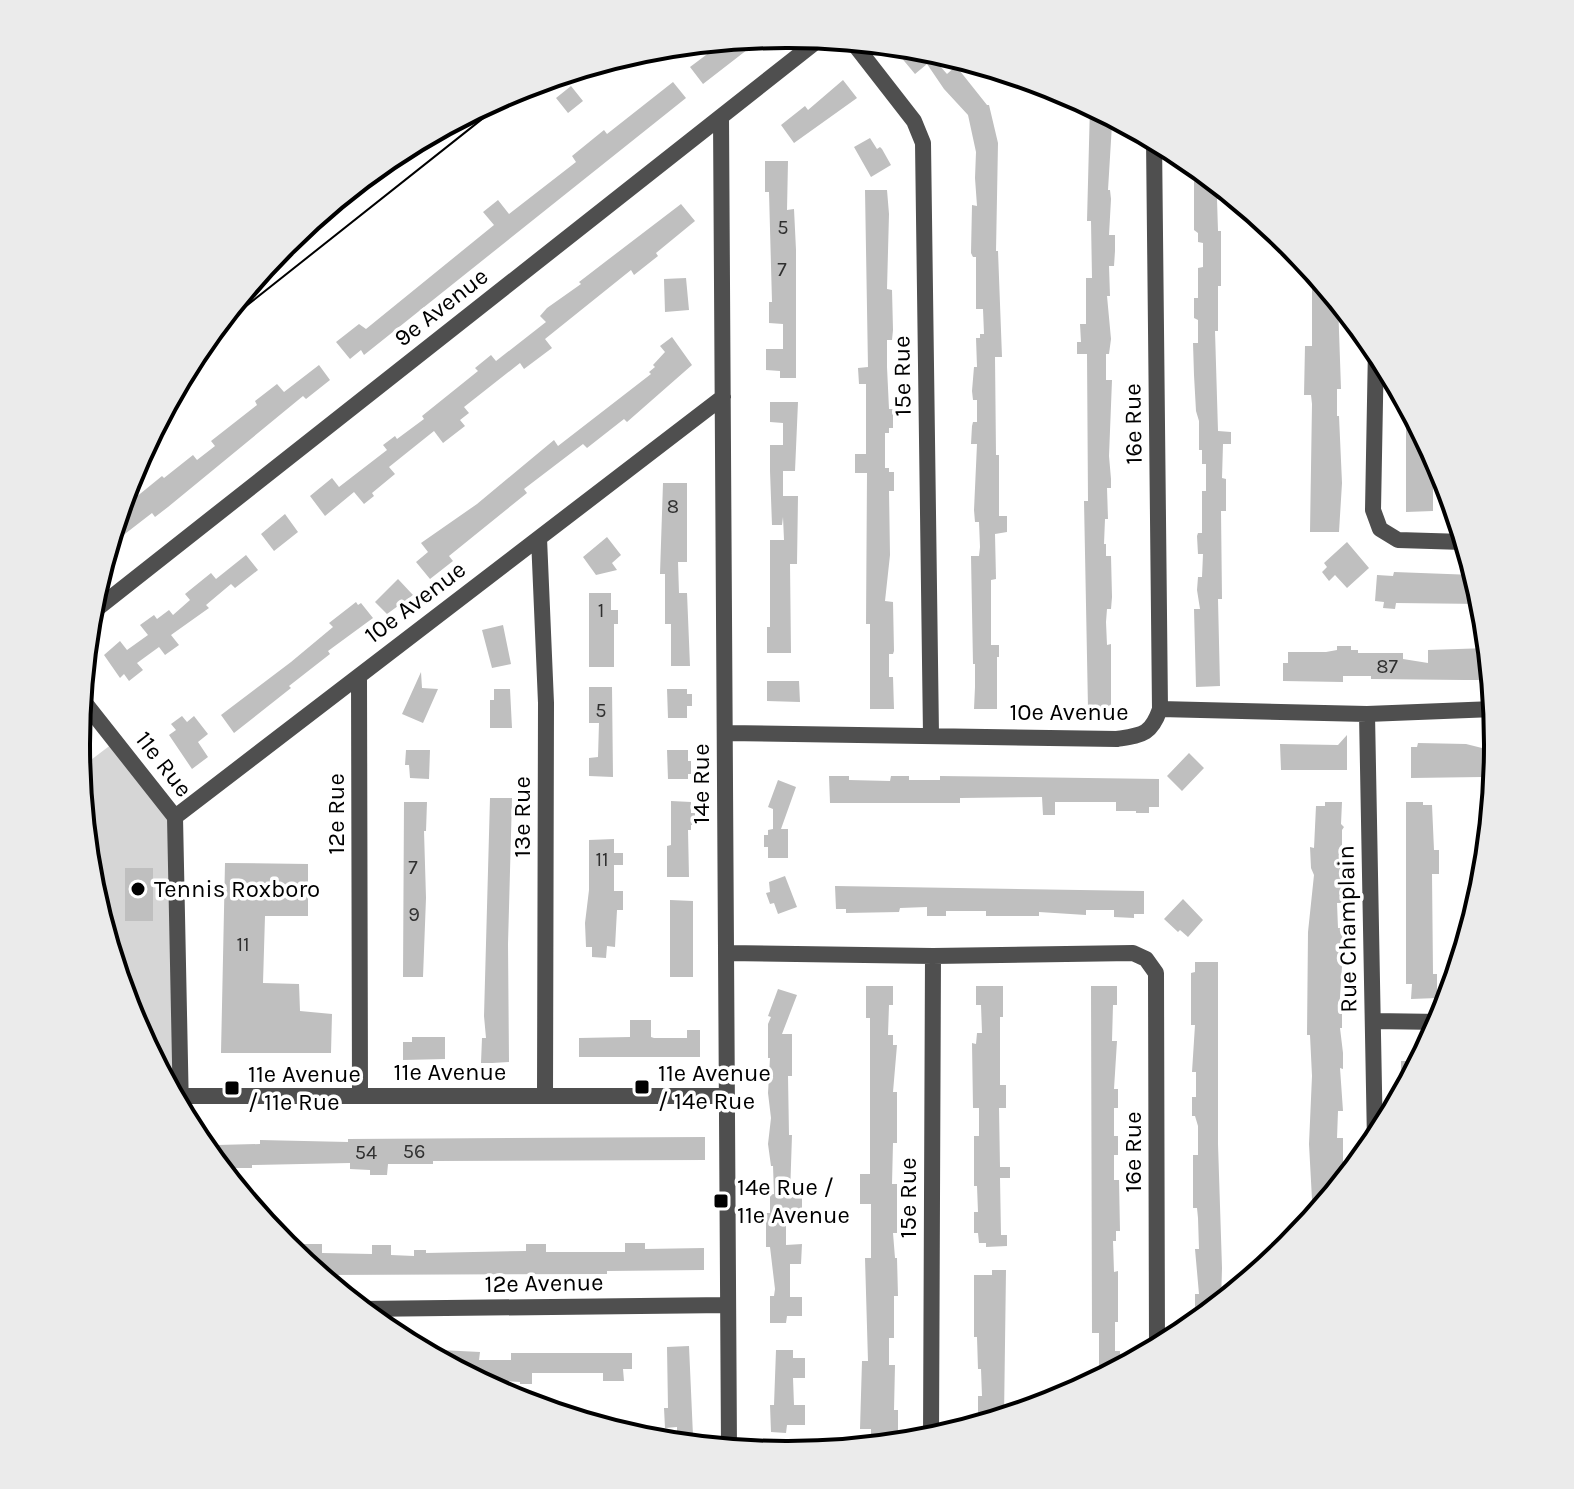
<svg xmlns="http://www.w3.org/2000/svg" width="1574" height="1489" font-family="Karla,sans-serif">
  <rect width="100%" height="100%" fill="#fff"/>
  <path fill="#d6d6d6" d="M112,744L175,817L173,1096L130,1016L90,883L79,769Z"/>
  <path fill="#bfbfbf" d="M765,36L703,84L690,67L726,40Z
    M890,44L939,52L932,57L947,74L956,66L987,105H989L998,143L996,251H998L1002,357H995L996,455H999V516H1007V532L995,534L996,579L991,580V645H999V657H997V709H974L975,687V664H973L971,556H979L980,547L979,522H975L974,510L977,444H971L972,426L973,422H977V400H973L972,391L974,367H977L976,338H980V334H984L983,309H976V257H973L971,253L972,205L977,206L975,178L976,152L968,115L944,89L927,64L915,74Z
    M843,80L857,98L794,143L781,125L805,106L808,110Z
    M673,82L686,98L364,355L361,350L350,359L336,342L359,324L366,329L494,225L483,212L498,200L509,214L576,162L572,156L604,130L607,134Z
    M571,86L583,101L568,113L556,98Z
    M1090,105L1111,116L1112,124L1108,190H1110L1111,199L1109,235H1115V251L1114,266H1109L1110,296H1107L1111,339L1109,354H1106V380H1112L1109,456L1111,479V488H1107L1108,519H1105L1104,544H1106V556H1111L1112,597L1111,609H1107L1106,622L1107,645L1111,644V708H1088L1084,501H1088L1087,354H1077V342H1081L1080,324H1086V278H1092L1091,221H1087Z
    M870,138L877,149L880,147L882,149L891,165L871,177L854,147Z
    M765,161H788L787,210L794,209L796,250V378H780V371L766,370V349H783V324L769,323V302H772L769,192H765Z
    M1194,164L1237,199H1217L1218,231H1221V286H1218V331H1215L1218,431L1231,432V444H1223L1222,478L1226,479V511H1221L1222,599H1218L1220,686L1196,687L1194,609H1200L1197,590L1198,577H1202L1203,554H1198L1197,536L1198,533H1202V491H1206V464H1202V450H1199V421L1196,411L1194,375L1193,343H1198V320L1194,318V298H1198V268L1203,267V243L1198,242V233L1194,230Z
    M865,190H887L889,214L887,289L892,290L893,330L892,340H887V367L889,409H893V428H889V433H885V468H889V472H894V491H889L890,555L885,601L893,602L894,651L893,654H889V677H893L894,709H870V624H866L867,473H855V454H866V384H859L858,368L868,367Z
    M681,204L695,221L656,253L658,256L634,275L631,270L545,339L552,348L524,369L520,363L464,407L469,413L460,420L465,426L443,443L434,431L389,467L395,474L372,493L374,496L364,504L354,492L325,516L310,496L332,478L339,487L387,450L383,445L395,436L397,439L424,419L422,416L478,371L475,368L491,355L496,361L546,322L540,316L547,308L581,284L579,282L605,262Z
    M1312,270L1338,302L1341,389H1337V416H1339L1342,483L1339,532H1310L1312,404L1311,395H1304L1305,346H1312Z
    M686,278L689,310L665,312L664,279Z
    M672,337L692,365L627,422L624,419L587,448L583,444L524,489L527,493L449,556L453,561L430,579L416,562L428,552L421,543L477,504L554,440L558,446L651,374L649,372L655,367L653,365L665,352L660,346Z
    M319,365L330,380L306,399L303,396L168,507L155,517L152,513L108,547L119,511L162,476L164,478L193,455L197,460L215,446L211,441L257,405L255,401L277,384L284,392Z
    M770,402H798L795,471H783V496H798L797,564H790L791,653H767V627H770V540H784L783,517L782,525H772L770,471V445H783V423L770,422Z
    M1406,402L1436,458V471H1433V511L1406,512Z
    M663,483H687V562H678L679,593H687L690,666H671V624H665V574H660Z
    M285,514L298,532L274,551L261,534Z
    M607,537L621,555L612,563L617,570L596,575L583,557Z
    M1347,542L1369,568L1347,588L1335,575L1329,581L1322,572L1327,567L1324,563Z
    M246,555L258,570L235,588L231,584L206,605L209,608L171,635L179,645L165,655L159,647L137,663L143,670L129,681L124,674L120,678L104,655L120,641L127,650L148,635L140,625L154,615L157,619L169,610L173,615L190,600L185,594L211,573L216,579Z
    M1394,572L1474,575L1483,604L1396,603L1395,609L1383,608L1384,602L1375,601L1377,575L1393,576Z
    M398,579L413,595L387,614L375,602Z
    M589,593H611V610H618V624H614V667H589Z
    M356,602L358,605L361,603L373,618L328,651L330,654L289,686L291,688L234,733L221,715L291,662L333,627L329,623Z
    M503,625L511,664L492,668L482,630Z
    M1337,646H1351V650H1358V653H1403V659L1428,663V650L1488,648L1491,678H1487V680H1464L1371,679V676H1343V682L1283,681V663H1288V652H1326L1337,650Z
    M421,672L422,688L438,689L423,723L402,714Z
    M767,681H799L800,702L767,701Z
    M589,687H612L613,777L589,776V758L598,757L599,723H589Z
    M494,689H510L512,728H490V700H494Z
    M667,689H687V694H692V706H687V718H668Z
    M182,716L187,722L194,716L208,734L198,742L208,757L192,769L169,735L176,730L171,724Z
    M1347,735V770H1281L1280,744L1338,745Z
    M1418,743L1466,744L1482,748V777L1411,778V747H1417Z
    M406,750H430L429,779L410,778L409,765H405Z
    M667,750H688V761H691V774H688V779H668Z
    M1189,753L1204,768L1182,791L1167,776Z
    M829,776H849V780L890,781L891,776H909V780H940V776L1159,779V807H1149V813H1136V811H1116V802H1055V815H1043L1042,797L960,798V803H830Z
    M778,780L796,787L781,829H788V858H768V847H764V835H768V830L773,829V809L768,807Z
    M490,798H512L508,944L509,1062L492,1063H481L482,1038H486L484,1016Z
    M671,801L691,802V813H695V825H691V830H688L689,877H667V846L671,845Z
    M404,802H427L426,831H424L426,898L423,977H403Z
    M1325,802H1342L1341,824L1344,827L1342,830V903H1337L1338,928H1342L1343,951L1339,1012H1342V1028H1340L1343,1053V1069L1340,1068L1343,1111H1338L1337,1138H1343V1181L1313,1218L1309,1144L1312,1076L1310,1035H1307L1308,932L1314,875L1311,868L1310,847L1314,848L1316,806H1325Z
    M1406,802H1423V805H1432L1434,850H1439V874H1432L1433,974H1437V998L1411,999L1412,984H1406Z
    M614,839V853H623V865H614V891H623V910H617L615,947L607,946L606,958L592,957V947H586L585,923L589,890V840Z
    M225,863L308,864V916H265L263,983L299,984L300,1011L332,1014L331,1053H221Z
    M125,868H153V921H125Z
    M785,876L797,907L778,914L774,903L770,904L766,893L770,892L769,882Z
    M835,886L1144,891V914H1134V918L1114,917V910H1086V915L1039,912V916H986V911H946V916H927V907L900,908L899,912L846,913V909H836Z
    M1183,899L1203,920L1188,937L1180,930L1178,932L1164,919Z
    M670,900L693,901V977H670Z
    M1195,962H1218V1144L1222,1268L1221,1303L1195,1324V1294H1199L1195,1249H1199L1198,1218L1197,1208H1193V1155H1198V1126L1195,1116H1192V1097H1196V1072H1192L1195,1025H1191V973L1195,972Z
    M866,986H893V1005H889L888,1035H893V1045H897L893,1092H897V1143H893L892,1184H897V1233H893L895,1258H897L898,1296H894V1338H889V1365H895L894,1410H898V1444L871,1447V1429H860L862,1361H868L865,1258H871V1204H860V1174H870V1018H866Z
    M976,986H1003V1017H1000V1085H1006V1108H999L1000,1167H1010V1178H1000L1001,1235H1007V1246L986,1247V1243H979L978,1233H974V1212H978L977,1186H974V1136H979V1108H973L972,1043L976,1044L977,1033H982L981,1005H976Z
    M1091,986H1117V1005H1113L1112,1041H1117L1114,1089H1118V1108H1114V1136H1118V1155H1114V1180H1119L1120,1231H1116V1241H1113L1114,1272L1118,1271V1322H1115V1351H1120V1368L1099,1379V1333H1092Z
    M778,989L797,995L782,1034H792V1076H788L789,1135H792L790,1195H802V1214H786V1245L802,1244L801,1264H790V1297H802V1316H787L786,1323H770V1296H774L775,1289L770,1247H766V1213H770V1195L774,1194L773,1166H771L768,1144L771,1118L768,1093L770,1058H768V1024L771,1017L768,1016Z
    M630,1020H651V1037L654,1038H687V1030H700V1057H579V1038L630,1037Z
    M412,1037H445V1059L403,1060V1042H412Z
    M1401,1061H1420L1401,1096Z
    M705,1137V1160L433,1161V1164H388L387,1175H370V1170L350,1169V1163L252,1165V1168H220L217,1165V1145L260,1144V1140L348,1142V1139Z
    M625,1243H645V1249L704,1248V1270L607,1271V1274L319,1275L282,1244H322V1253L372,1254V1245H391V1255L414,1256V1250H426V1253L526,1251V1244H546V1252H625Z
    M992,1270H1006L1004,1417L978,1425V1396H982L981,1369H978L977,1337H974V1275H992Z
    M689,1346L693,1436H677V1427L665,1428L664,1408H668L667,1347Z
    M440,1350L480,1352L479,1360H511V1353H632V1369H623L624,1381H603V1373H532V1384H520V1382L489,1380V1374L463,1373L439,1360Z
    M776,1350H793V1358H805V1378H793L794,1405H805V1425H787L786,1433L771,1432L770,1405H774Z"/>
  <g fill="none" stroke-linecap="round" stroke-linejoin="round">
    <path stroke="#4f4f4f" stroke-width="16" d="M851,40L914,121L923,143L931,735
      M721,117L729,1449
      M1376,347L1373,510L1380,529L1398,540L1464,542
      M539,538L546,703L545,1096
      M89,615L822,37
      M359,676L360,1095
      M81,698L175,817L181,1111
      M1160,709L1367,714L1494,709
      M1367,714L1375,1142
      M725,733L1117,739C1142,735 1151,735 1160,709L1154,139
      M175,817L723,397
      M726,953L933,956L1133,953L1146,959L1156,973L1157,1348
      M1373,1021L1441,1022
      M173,1096H727
      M360,1309L728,1305
      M931,1440L933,956"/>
    <path stroke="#000" stroke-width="2" d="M207,337L525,85"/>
  </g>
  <g fill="#000" stroke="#fff" stroke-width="3">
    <circle cx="138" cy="889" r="8"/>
    <rect x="634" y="1079" width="16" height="16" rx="4"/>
    <rect x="224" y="1080" width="16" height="16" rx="4"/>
    <rect x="713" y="1193" width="16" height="16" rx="4"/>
  </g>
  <g text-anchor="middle" stroke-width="7" stroke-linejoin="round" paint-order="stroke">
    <g font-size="20" fill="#303030">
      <text x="783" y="234">5</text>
      <text x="782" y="276">7</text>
      <text x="673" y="513">8</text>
      <text x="601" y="617">1</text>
      <text x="1387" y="673">87</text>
      <text x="601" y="717">5</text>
      <text x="602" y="866">11</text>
      <text x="413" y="874">7</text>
      <text x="414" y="921">9</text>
      <text x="243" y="951">11</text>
      <text x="414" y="1158">56</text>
      <text x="366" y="1159">54</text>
    </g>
    <g font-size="24" fill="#000" stroke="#fff">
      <text transform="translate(441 307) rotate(-38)" y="8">9e Avenue</text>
      <text transform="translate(902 376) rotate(-91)" y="8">15e Rue</text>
      <text transform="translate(1133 424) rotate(-91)" y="8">16e Rue</text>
      <text transform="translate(415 602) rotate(-37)" y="8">10e Avenue</text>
      <text x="1069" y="720">10e Avenue</text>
      <text transform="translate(164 764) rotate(52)" y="8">11e Rue</text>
      <text transform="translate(701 784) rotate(-90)" y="8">14e Rue</text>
      <text transform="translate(336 814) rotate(-90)" y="8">12e Rue</text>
      <text transform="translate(522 817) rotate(-90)" y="8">13e Rue</text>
      <text transform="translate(1347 929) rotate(-91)" y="8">Rue Champlain</text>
      <text x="450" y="1080">11e Avenue</text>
      <text transform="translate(1133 1152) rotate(-90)" y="8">16e Rue</text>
      <text transform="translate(908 1198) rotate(-90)" y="8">15e Rue</text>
      <text transform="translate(544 1283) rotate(-1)" y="8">12e Avenue</text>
    </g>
    <g font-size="24" fill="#000" stroke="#fff" text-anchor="start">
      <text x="154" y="897">Tennis Roxboro</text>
      <text x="658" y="1081">11e Avenue<tspan x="658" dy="28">/ 14e Rue</tspan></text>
      <text x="248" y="1082">11e Avenue<tspan x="248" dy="28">/ 11e Rue</tspan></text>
      <text x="737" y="1195">14e Rue /<tspan x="737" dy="28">11e Avenue</tspan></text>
    </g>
  </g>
  <path d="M0 0H1574V1489H0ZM786 48H788A696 696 0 0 1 1484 744V745A696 696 0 0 1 788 1441H786A696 696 0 0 1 90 745V744A696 696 0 0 1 786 48Z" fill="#ebebeb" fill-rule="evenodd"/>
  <path fill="none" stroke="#000" stroke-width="4" d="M786 48H788A696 696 0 0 1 1484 744V745A696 696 0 0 1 788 1441H786A696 696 0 0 1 90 745V744A696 696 0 0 1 786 48Z"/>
</svg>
